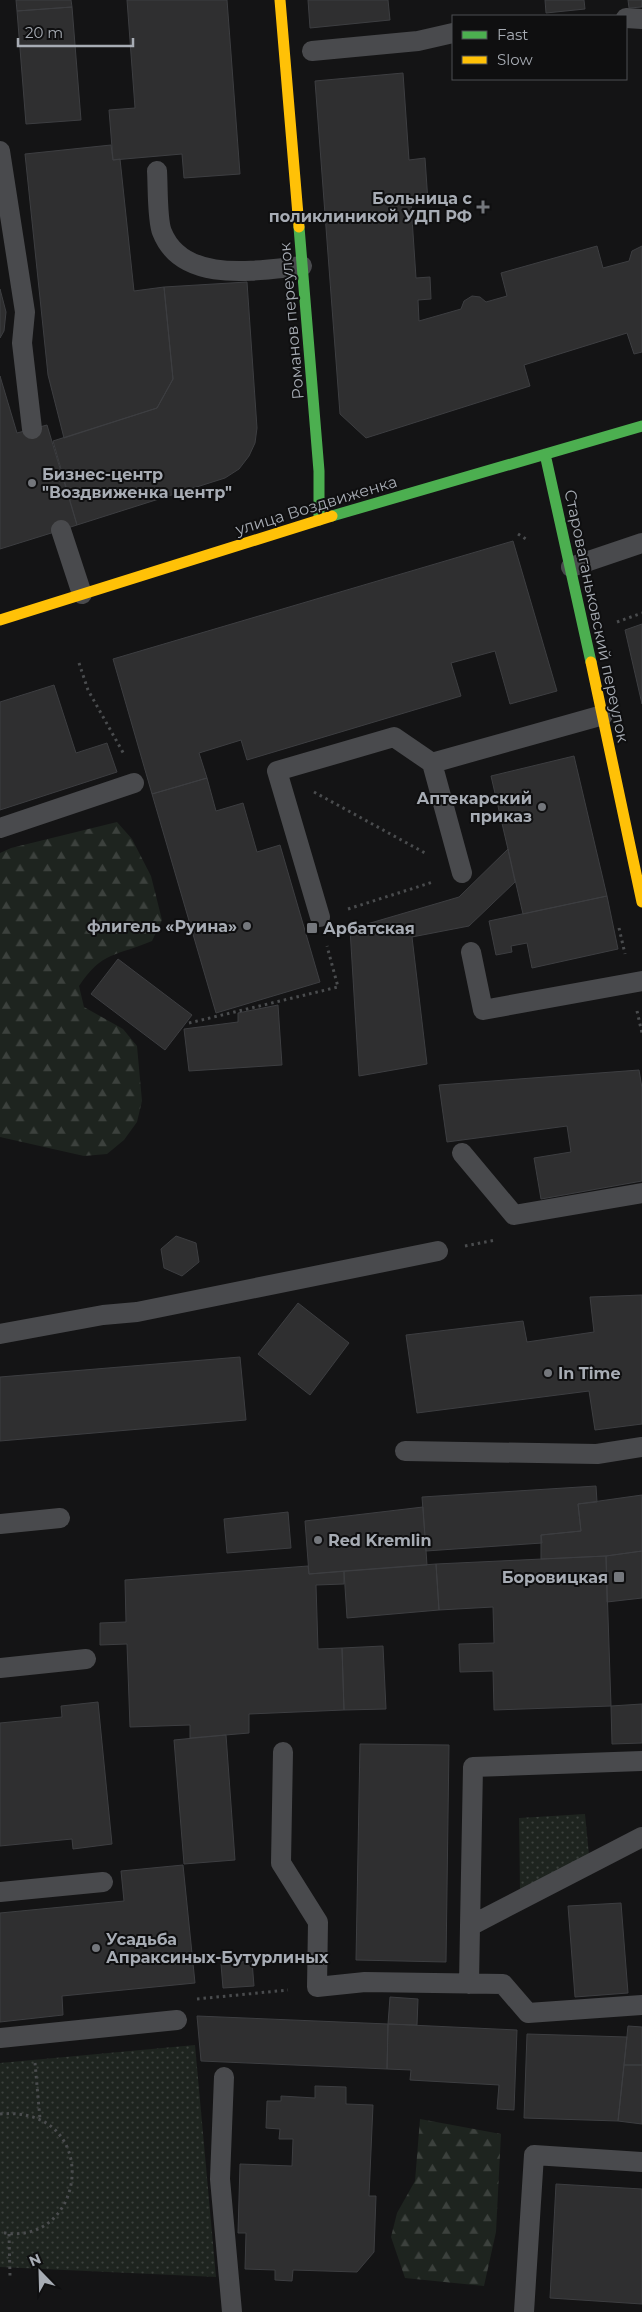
<svg xmlns="http://www.w3.org/2000/svg" width="642" height="2312" font-family="Montserrat,sans-serif">
  <defs>
    <pattern id="forest-firs" width="22" height="20" patternUnits="userSpaceOnUse" patternTransform="scale(1.25)"><rect width="22" height="20" fill="#1e241f"/><path d="M5 1l3.5 6h-7zM16 11l3.5 6h-7z" fill="#3c413d"/></pattern>
    <pattern id="park-dots" width="8" height="8" patternUnits="userSpaceOnUse" patternTransform="scale(1.25)"><rect width="8" height="8" fill="#1e241f"/><path d="M2 2h.1M6 6h.1" fill="none" stroke="#3c413d" stroke-width="1.8" stroke-linecap="round"/></pattern>
  </defs>
  <rect width="100%" height="100%" fill="#141415"/>
  <path fill="url(#forest-firs)" d="M117,822L132,839L151,876L162,920L152,941C117,956 102,951 79,986L84,1007L123,1029L137,1046L142,1101L137,1122L124,1140L107,1154L84,1156L0,1137V853L11,848Z
    M420,2119L501,2134L496,2232L484,2286L405,2278L391,2237L397,2213L415,2181Z"/>
  <path fill="url(#park-dots)" d="M585,1814L589,1855L520,1891L519,1818Z
    M195,2045L216,2277L0,2267V2063Z"/>
  <path fill="#2f2f30" stroke="#3d3e41" d="M16,0H71L72,7L17,11Z
    M127,0H227L240,174L184,178L182,154L113,160L109,110L135,108Z
    M308,0H388L390,20L310,28Z
    M545,0H584L585,9L546,13Z
    M628,0H642V7L629,8Z
    M72,7L81,120L26,124L17,11Z
    M403,73L409,160L425,158L428,202L411,203L416,278L430,277L431,299L418,300L419,321L461,309L464,301L472,296L480,297L486,302L507,296L501,273L597,246L603,268L629,261L632,251L642,246V352L634,354L627,333L524,365L530,386L366,438L340,414L315,81Z
    M111,145L113,160L120,159L134,291L164,287L173,379L157,408L64,438L48,375L25,154Z
    M247,282L257,428L255,443L249,456L239,469L225,478L77,525L53,441L157,408L173,379L164,287Z
    M0,289L6,312L4,331L0,338Z
    M0,376L17,433L47,425L77,525L0,549Z
    M513,541L557,691L510,704L495,651L451,663L461,696L247,760L241,740L199,753L207,778L152,794L113,659Z
    M642,624V704L625,630Z
    M54,685L76,753L107,743L117,772L0,810V702Z
    M574,756L607,896L523,914L491,776Z
    M207,778L216,811L243,803L257,852L280,845L320,982L216,1013L152,794Z
    M508,849L515,882L469,926L412,937L427,1064L359,1076L350,929L459,897Z
    M607,896L618,949L532,968L527,943L511,946L512,952L496,955L489,921Z
    M118,959L192,1015L165,1050L91,994Z
    M278,1005L282,1065L189,1071L184,1029L238,1022V1013Z
    M639,1070L642,1088V1181L541,1199L534,1158L571,1152L567,1126L447,1142L439,1085Z
    M176,1236L196,1243L199,1262L182,1276L164,1268L161,1249Z
    M642,1295V1424L595,1430L589,1391L417,1413L406,1335L523,1321L527,1342L594,1332L590,1297Z
    M298,1303L349,1343L310,1395L258,1354Z
    M240,1357L246,1420L0,1441V1377Z
    M596,1486L597,1502L578,1504L581,1531L541,1535L542,1543L426,1551L422,1497Z
    M642,1495V1551L606,1556L541,1559V1535L581,1531L578,1504Z
    M423,1507L427,1565L309,1574L305,1521Z
    M288,1512L291,1548L227,1553L224,1519Z
    M642,1551V1598L607,1602L606,1556Z
    M606,1556L611,1706L494,1710L493,1671L460,1672L459,1644L494,1643L493,1607L439,1610L436,1564Z
    M436,1564L439,1610L347,1618L344,1571Z
    M308,1566L309,1574L344,1571V1584L316,1585L318,1649L342,1648L344,1710L249,1714V1733L190,1738V1725L130,1727L127,1644L100,1645V1623L126,1622L125,1580Z
    M383,1646L386,1709L344,1710L342,1648Z
    M98,1702L112,1844L73,1849L72,1839L0,1846V1723L62,1717L61,1706Z
    M642,1704V1743L612,1744L611,1706Z
    M226,1735L235,1860L184,1864L174,1740Z
    M360,1744L449,1745L446,1962L356,1960Z
    M183,1865L195,1983L62,1996L63,2015L0,2022V1913L124,1901L121,1871Z
    M621,1903L628,1993L575,1997L568,1906Z
    M252,1961L254,1986L223,1988L221,1964Z
    M390,1997L418,1999L417,2025L388,2024Z
    M197,2016L388,2024L387,2069L201,2061Z
    M388,2024L517,2030L514,2110L497,2109L499,2085L410,2080L411,2070L387,2069Z
    M628,2026L642,2027V2065H624Z
    M527,2034L627,2037L618,2121L524,2118Z
    M624,2065H642V2124L618,2121Z
    M315,2086L346,2087V2104L373,2105L369,2196H376L374,2252L357,2272L293,2270L292,2281L275,2280V2270L245,2269L246,2233H238L240,2164L292,2166L293,2139H279L280,2129L266,2128L267,2101H281V2096L315,2098Z
    M556,2184L642,2189V2304L550,2298Z"/>
  <g fill="none" stroke-linecap="round" stroke-linejoin="round">
    <path stroke="#4a4c4e" stroke-width="3" stroke-dasharray="2.5 4" stroke-linecap="butt" d="M518,534L529,541
      M617,622L642,613
      M79,663L88,690L125,756
      M314,792L425,853
      M348,909L433,882
      M619,928L625,954
      M637,1011L642,1033
      M189,1023L338,987L327,946
      M465,1246L496,1240
      M197,1999L288,1990
      M35,2063L40,2119
      M0,2114C105,2105 87,2251 0,2232
      M9,2234L10,2276"/>
    <path stroke="#494a4d" stroke-width="20" d="M626,18L642,19
      M312,51L418,41L453,33
      M0,151L25,312L22,343L32,429
      M157,171C158,185 157,220 162,232C183,285 258,270 302,266
      M61,530L82,594
      M571,567L642,543
      M432,763L462,873
      M0,828L134,783
      M320,917L277,771L394,737L432,763L603,715
      M471,952L483,1010L642,981
      M462,1153L514,1215L642,1193
      M0,1334L103,1315L137,1312L438,1251
      M405,1451L597,1454L642,1447
      M0,1524L60,1518
      M0,1668L86,1659
      M283,1752L281,1863L318,1922L317,1987L365,1982L503,1984L528,2013L642,2005
      M0,1892L103,1882
      M470,1926L473,1767L642,1761
      M469,1984L470,1926L642,1837
      M0,2038L177,2020
      M224,2077L220,2179L232,2312
      M524,2312L534,2155L642,2162"/>
    <path stroke="#4caf50" stroke-width="11" d="M299,227L319,471V520
      M545,454L591,662
      M332,516L642,426"/>
    <path stroke="#ffc107" stroke-width="11" d="M280,0L299,227
      M0,620L332,516
      M591,662L642,902"/>
  </g>
  <g fill="#74777c" stroke="#0f0f10" stroke-width="2">
    <path d="M480.5 199.5h5v5h5v5h-5v5h-5v-5h-5v-5h5z"/>
    <circle cx="32" cy="483" r="5"/>
    <circle cx="542" cy="807" r="5"/>
    <circle cx="247" cy="926" r="5"/>
    <rect x="306" y="922" width="12" height="12" rx="2.5"/>
    <circle cx="548" cy="1373" r="5"/>
    <circle cx="318" cy="1540" r="5"/>
    <rect x="613" y="1571" width="12" height="12" rx="2.5"/>
    <circle cx="96" cy="1948" r="5"/>
  </g>
  <g text-anchor="middle" stroke-width="4" stroke-linejoin="round" paint-order="stroke">
    <g font-size="16" font-weight="bold" fill="#a7acb4" stroke="#0f0f10" text-anchor="start">
      <text x="472" y="204" text-anchor="end">Больница с<tspan x="472" dy="18">поликлиникой УДП РФ</tspan></text>
      <text x="42" y="480">Бизнес-центр<tspan x="42" dy="18">"Воздвиженка центр"</tspan></text>
      <text x="532" y="804" text-anchor="end">Аптекарский<tspan x="532" dy="18">приказ</tspan></text>
      <text x="237" y="932" text-anchor="end">флигель «Руина»</text>
      <text x="323" y="934">Арбатская</text>
      <text x="558" y="1379">In Time</text>
      <text x="328" y="1546">Red Kremlin</text>
      <text x="608" y="1583" text-anchor="end">Боровицкая</text>
      <text x="106" y="1945">Усадьба<tspan x="106" dy="18">Апраксиных-Бутурлиных</tspan></text>
    </g>
    <g font-size="16" fill="#a7acb4" stroke="#0f0f10">
      <text transform="translate(291 321) rotate(-95)" y="6">Романов переулок</text>
      <text transform="translate(316 505) rotate(-17)" y="6">улица Воздвиженка</text>
      <text transform="translate(597 616) rotate(78)" y="6">Староваганьковский переулок</text>
    </g>
  </g>
  <rect x="452" y="15" width="175" height="65" fill="#0f0f10" stroke="#4c4e52"/>
  <rect x="462" y="31" width="25" height="8" fill="#4caf50" stroke="#4c4e52"/>
  <text x="497" y="40" font-size="15" fill="#a7acb4">Fast</text>
  <rect x="462" y="56" width="25" height="8" fill="#ffc107" stroke="#4c4e52"/>
  <text x="497" y="65" font-size="15" fill="#a7acb4">Slow</text>
  <g transform="translate(40 2272) rotate(337)" stroke="#0f0f10" stroke-width="4" paint-order="stroke">
  <path d="M0-4L9 19L0 12L-9 19Z" fill="#a7acb4"/>
  <text y="-8" font-size="14" font-weight="bold" text-anchor="middle" fill="#a7acb4">N</text>
  </g>
  <path d="M18 38v8h115v-8" fill="none" stroke="#a7acb4" stroke-width="2.5"/>
  <text x="25" y="38" font-size="15" fill="#a7acb4" stroke="#0f0f10" stroke-width="4" paint-order="stroke">20 m</text>
</svg>
